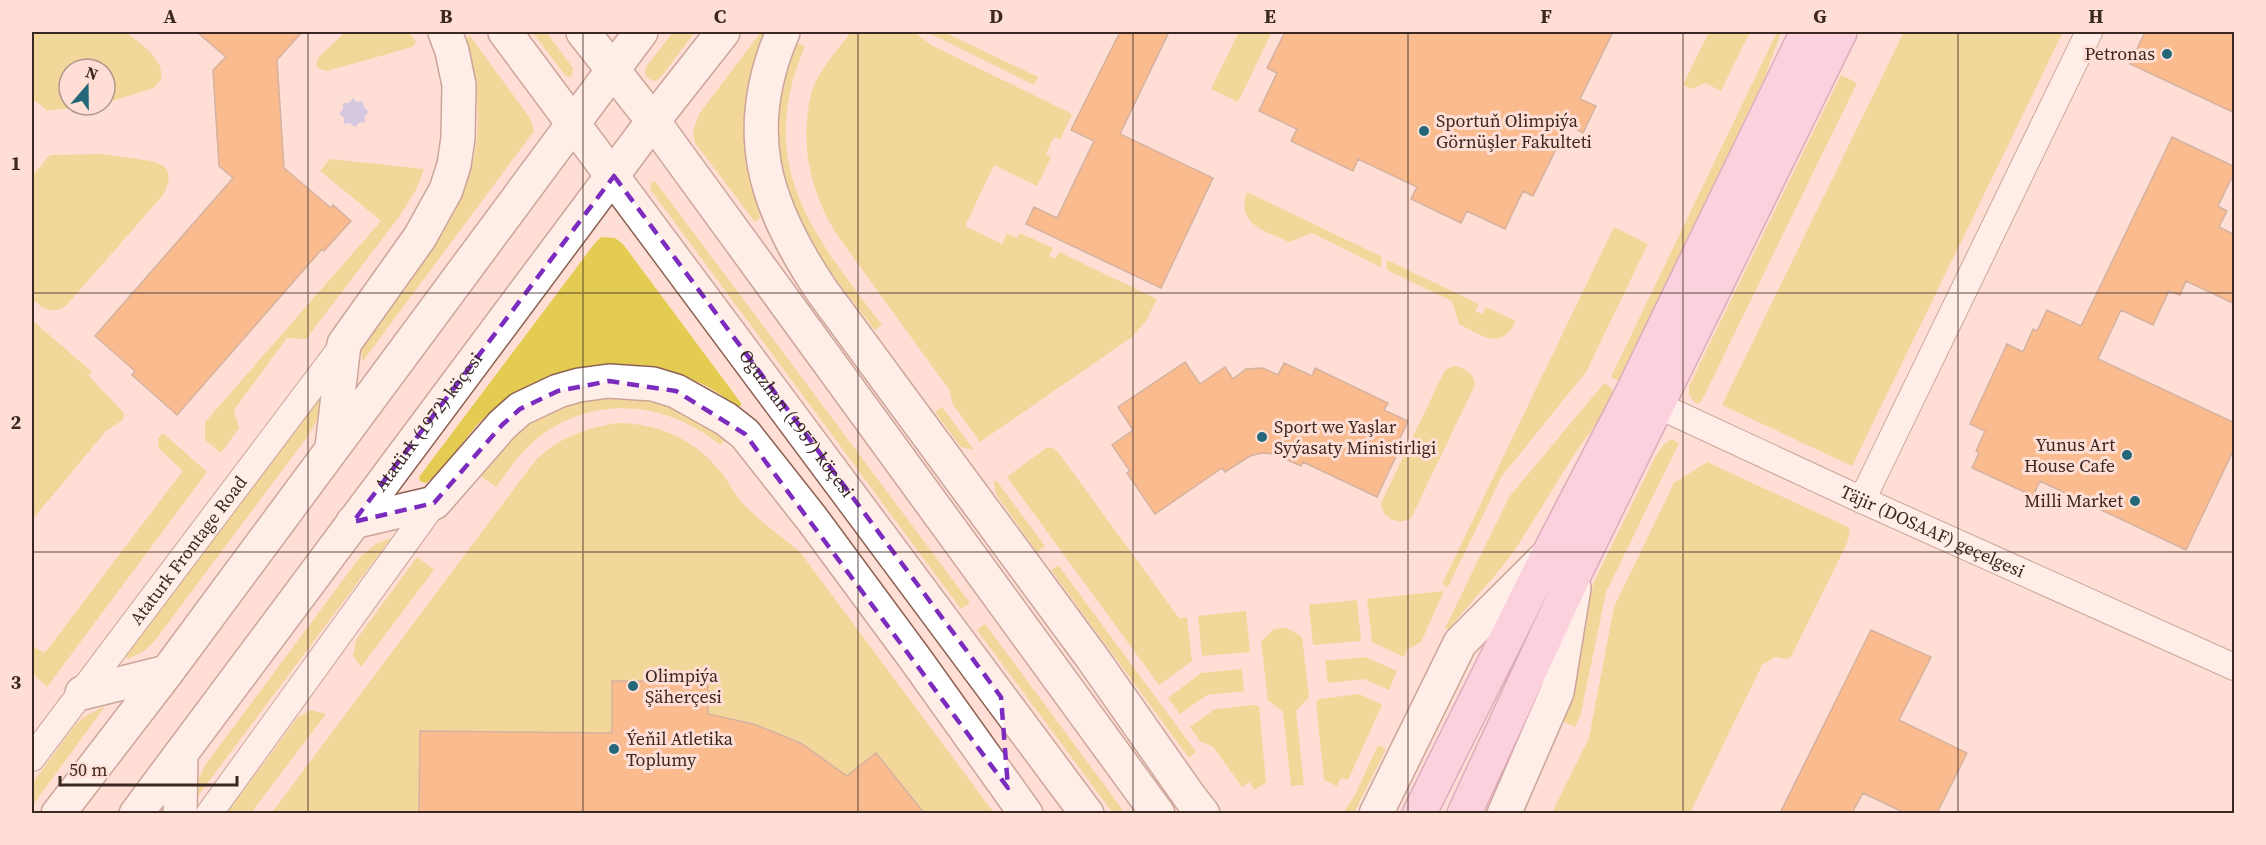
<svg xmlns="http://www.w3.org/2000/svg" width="2266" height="845" font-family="'Source Serif 4',serif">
  <rect width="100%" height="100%" fill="#ffdfd5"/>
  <path fill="#e4cc52" d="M32,32H126C140,44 165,58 161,80L154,88L148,90L105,103V69H69V105H91L47,111L32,98Z
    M345,32H409L416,42L412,47L327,71L319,69L316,64L319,57Z
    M532,32H546L573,68L572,76L568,77L565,75Z
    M673,32H695L661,77L656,81C647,80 643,75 646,67Z
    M851,32H914L933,46L1072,114L1060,140L1054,137L1046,154L1051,157L1037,186L994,165L965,226L1002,244L1007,233L1017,238L1020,233L1053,248L1049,256L1055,259L1059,252L1157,299L1146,321L1132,337L980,442L952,403L950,391L835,232C813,194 802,156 808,112C809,102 811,90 816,81C825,63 840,47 851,32Z
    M927,32H944L1038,77L1034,85Z
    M1239,32H1272L1238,102L1211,89Z
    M1709,32H1750L1721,91L1705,83L1691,89L1683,85Z
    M1777,32H1781L1765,77L1619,381L1611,377Z
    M1904,32H2063L1852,466L1722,405Z
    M760,33H768L746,138L751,179L760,218L755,222L695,143L693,131L699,114Z
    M470,36L530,118L534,131L363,361L361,351L371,330L440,237C481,173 488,111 464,40Z
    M797,43L805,46C754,166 813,234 882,325L875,330C855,304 833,277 815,249C773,184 768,114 797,43Z
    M1841,75L1857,83L1701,402L1696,404L1689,395V386Z
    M103,154C114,156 125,157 137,159C161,162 177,166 164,194L66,306C52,315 43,309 32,299V176L50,155Z
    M330,159L424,169L416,190L399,217L306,339L287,338L234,410L239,428L221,453L205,440V422L381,221L320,171Z
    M655,181L970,603L961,609L650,189L651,182Z
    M1247,192L1382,257L1381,267L1312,233L1289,242C1267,232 1235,224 1247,192Z
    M1614,227L1648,244L1586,372L1502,476L1448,587L1442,584Z
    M601,237L615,238L623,244L741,403V406C733,407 726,397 718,393C703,383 685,376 668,371C600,352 526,374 478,424C460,443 448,468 426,483L420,481L419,477L595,243Z
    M1387,260L1479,304L1475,311L1482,314L1486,307L1516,321C1501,352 1482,335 1459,324L1452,301L1387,270Z
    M32,320L92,372L89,375L86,373L124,413L123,420L106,431L32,520Z
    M1454,366C1465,368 1474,373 1475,385L1411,518C1399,526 1381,518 1381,503L1445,370Z
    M1604,383L1610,387L1614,392C1608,412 1592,429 1580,446C1555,483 1534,523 1508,559C1489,584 1467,605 1449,630L1445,628L1509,497Z
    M607,396C652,400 692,407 725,440L720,445C667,401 593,394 538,438C521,451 509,470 496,487L479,475C503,442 535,413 575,401C585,398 597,398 607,396Z
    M319,398C324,412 314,426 307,437L154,642L144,651L128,659L126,656Z
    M942,407L974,450L961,447L935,412Z
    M617,423C661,423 699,442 725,477C730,485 734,493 740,500C758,521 779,534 800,552L994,813L271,814L534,462C557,438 585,428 617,423Z
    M163,433L207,472L47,687L32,673V645L44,653L47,650L182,472V470L159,449L158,439Z
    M1672,439L1679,443L1606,592L1581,713L1575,727L1562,721L1566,712L1593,584L1655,457L1664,444Z
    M1046,448H1053L1058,452L1179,618L1187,617L1192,661L1159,685L1007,477Z
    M1707,462L1848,527L1850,533L1847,543L1791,657L1787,659L1776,657L1762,665L1690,813H1552L1589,738L1614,607L1674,483Z
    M996,480L1045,546L1037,552L996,494L994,482Z
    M391,538L194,801L197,782L206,764L360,557L376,544Z
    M417,557L434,570L361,667L353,656L356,640Z
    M1058,565L1196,752L1189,758L1051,570Z
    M1444,591L1421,642L1407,650L1404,657L1372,642L1367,599Z
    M1357,600L1361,641L1313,645L1309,605Z
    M1246,611L1250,652L1202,656L1198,616Z
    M985,624L1125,813H1113L977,630Z
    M1287,628L1302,637L1309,697L1296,711L1304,785L1291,786L1283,712L1268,700L1261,641L1274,629Z
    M1365,657L1397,671L1389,690L1364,679L1328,683L1325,661Z
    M1242,669L1244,691L1207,695L1180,714L1168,698L1201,673Z
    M1359,694L1382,705L1348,780L1341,778L1337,786L1324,780L1316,702L1319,699Z
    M1255,705L1259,707L1266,782L1255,790L1249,782L1242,787L1213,747L1200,741L1190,727L1215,709Z
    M103,707L104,708L32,806V784L75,725L84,717Z
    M311,710L326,714L251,813H227L298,717Z
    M1378,745L1386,749L1354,813H1343L1355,795Z"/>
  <path fill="#a5aeee" d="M353,98L357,102L363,101L364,107L369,112L365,116V122L359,123L355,127L350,123L344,124V118L339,114L343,109V103H349Z"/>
  <path fill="#f3913a" stroke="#a37c60" stroke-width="1.5" d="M197,32H302L277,60L284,168L331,208L333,205L351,221L324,251L322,249L177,415L132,375L135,371L95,336L233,178L219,166L213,70L226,57Z
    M1120,32H1169L1120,134L1213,178L1161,288L1026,224L1034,207L1057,218L1094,141L1071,130Z
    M1285,32H1613L1580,99L1596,106L1583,133L1568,125L1533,196L1523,191L1505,229L1467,211L1461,223L1411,199L1417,187L1358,159L1353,171L1291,141L1297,129L1259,111L1277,73L1267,68Z
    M2145,32H2235V113L2130,64Z
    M2172,137L2235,167V171L2218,206L2227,211L2219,227L2235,235V304L2186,281L2180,295L2169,291L2153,325L2121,310L2098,359L2235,423V447L2186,550L2040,481L2033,496L1972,468L1979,453L1976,451L1985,431L1970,424L2007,344L2023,352L2033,329L2037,331L2047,310L2081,326Z
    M1185,362L1200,384L1225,367L1233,379L1246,369L1263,368L1278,375L1284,363L1312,376L1315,368L1388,403L1384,410L1408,421L1394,451L1398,452L1377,497L1303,462L1301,466L1274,454L1262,453L1250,456L1225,472L1222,468L1155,514L1127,473L1130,471L1112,445L1133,430L1118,407Z
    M1871,630L1931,657L1899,720L1967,753L1937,813H1905L1863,793L1852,813H1780Z
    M612,681H708V714L753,724L779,734L802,744L847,776L876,753L924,813H419L420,731L612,733Z"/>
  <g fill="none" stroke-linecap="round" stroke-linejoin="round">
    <g stroke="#8d6052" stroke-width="28">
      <g id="street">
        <path id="s1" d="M1640,397L1862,500L2234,667"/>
        <path d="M1862,500L2089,32"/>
        <path id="s2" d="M32,758L344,344"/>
        <path d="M209,814L434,503"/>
      </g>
    </g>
    <g stroke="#8d6052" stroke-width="36">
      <g id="secondary">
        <path id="s3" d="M505,32L1087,814"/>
        <path d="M583,32L653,121L1158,814"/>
        <path d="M783,32C740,131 764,205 822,291L1093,659L1189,796L1203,814"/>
        <path d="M332,447L344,344L420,237L446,190L454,165L458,138L459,85L452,51L445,32"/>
        <path d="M353,522L434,503L502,425L520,409L558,391L579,385L609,381L653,384L676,391L726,419L745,434L812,519L916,660L1026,814"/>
        <path d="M82,693L167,672"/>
        <path d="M58,814L167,672L641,32"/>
        <path id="s4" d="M136,814L653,121L723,32"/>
        <path d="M180,814L181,754"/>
        <path d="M1376,814L1460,643L1543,560"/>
        <path d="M1504,814L1557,692L1574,588"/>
      </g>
    </g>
    <g stroke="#b4709a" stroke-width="36">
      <path id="primary" d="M1419,814L1547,557L1632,393L1807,32
        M1464,814L1577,569L1840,32"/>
    </g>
    <use href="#street" stroke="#fff" stroke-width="26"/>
    <use href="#secondary" stroke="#fff" stroke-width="33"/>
    <use href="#primary" stroke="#f9c1e9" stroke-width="33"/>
  </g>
  <path d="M0 0H2266V845H0ZM614,176L1001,697L1008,788L745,434L676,391L609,381L558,391L520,409L502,425L434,503L353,522Z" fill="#ffdfd5" fill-opacity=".55" fill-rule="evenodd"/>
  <path fill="none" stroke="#7b2cbf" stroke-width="4.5" stroke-dasharray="12 8" stroke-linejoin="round" d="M614,176L1001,697L1008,788L745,434L676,391L609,381L558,391L520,409L502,425L434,503L353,522Z"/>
  <path fill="none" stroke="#3c2822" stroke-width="1.5" stroke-opacity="0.55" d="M308,32V814M583,32V814M858,32V814M1133,32V814M1408,32V814M1683,32V814M1958,32V814M32,293H2234M32,552H2234"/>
  <g fill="#236778" stroke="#ffdfd5" stroke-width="2">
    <circle cx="2167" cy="54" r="6"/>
    <circle cx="1424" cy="131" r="6"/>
    <circle cx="1262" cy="437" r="6"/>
    <circle cx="2127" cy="455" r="6"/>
    <circle cx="2135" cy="501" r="6"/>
    <circle cx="633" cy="686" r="6"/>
    <circle cx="614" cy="749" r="6"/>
  </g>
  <g text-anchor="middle" stroke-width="6" stroke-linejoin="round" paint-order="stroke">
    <g font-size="18" fill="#3c2822" stroke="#ffdfd5" text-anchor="start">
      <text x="2155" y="60" text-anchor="end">Petronas</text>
      <text x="1436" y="127">Sportuň Olimpiýa<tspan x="1436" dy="21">Görnüşler Fakulteti</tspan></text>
      <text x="1274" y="433">Sport we Yaşlar<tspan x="1274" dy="21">Syýasaty Ministirligi</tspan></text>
      <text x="2115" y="451" text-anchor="end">Yunus Art<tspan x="2115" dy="21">House Cafe</tspan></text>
      <text x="2123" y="507" text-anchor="end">Milli Market</text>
      <text x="645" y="682">Olimpiýa<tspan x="645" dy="21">Şäherçesi</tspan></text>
      <text x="626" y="745">Ýeňil Atletika<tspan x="626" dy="21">Toplumy</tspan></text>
    </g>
    <g font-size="18" fill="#3c2822" stroke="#ffdfd5">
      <text dy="6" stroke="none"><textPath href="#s4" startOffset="489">Atatürk (1972) köçesi</textPath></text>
      <text dy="6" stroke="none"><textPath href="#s3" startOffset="488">Oguzhan (1957) köçesi</textPath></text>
      <text dy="6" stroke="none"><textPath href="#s1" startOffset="322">Täjir (DOSAAF) geçelgesi</textPath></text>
      <text dy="6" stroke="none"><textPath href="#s2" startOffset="260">Ataturk Frontage Road</textPath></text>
    </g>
  </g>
  <rect width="2266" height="845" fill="none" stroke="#ffdfd5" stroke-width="66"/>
  <g transform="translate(87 87) rotate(20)"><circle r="28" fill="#ffdfd5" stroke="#b1968d" stroke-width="1.5"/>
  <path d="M0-4.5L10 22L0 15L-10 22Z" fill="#236778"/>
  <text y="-9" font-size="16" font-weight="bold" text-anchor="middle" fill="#3c2822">N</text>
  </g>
  <path d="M60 776v9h177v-9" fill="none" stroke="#3c2822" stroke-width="3"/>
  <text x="69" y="776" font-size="18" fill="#3c2822" stroke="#ffdfd5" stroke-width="4.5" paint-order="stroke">50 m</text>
  <rect x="33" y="33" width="2200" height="779" fill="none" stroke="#3c2822" stroke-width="2"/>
  <g font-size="20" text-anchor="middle" font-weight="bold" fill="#3c2822">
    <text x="170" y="23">A</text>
    <text x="446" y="23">B</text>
    <text x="720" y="23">C</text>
    <text x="996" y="23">D</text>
    <text x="1270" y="23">E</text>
    <text x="1546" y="23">F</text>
    <text x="1820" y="23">G</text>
    <text x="2096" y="23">H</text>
    <text x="16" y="170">1</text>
    <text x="16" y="429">2</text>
    <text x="16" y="689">3</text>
  </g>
</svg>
